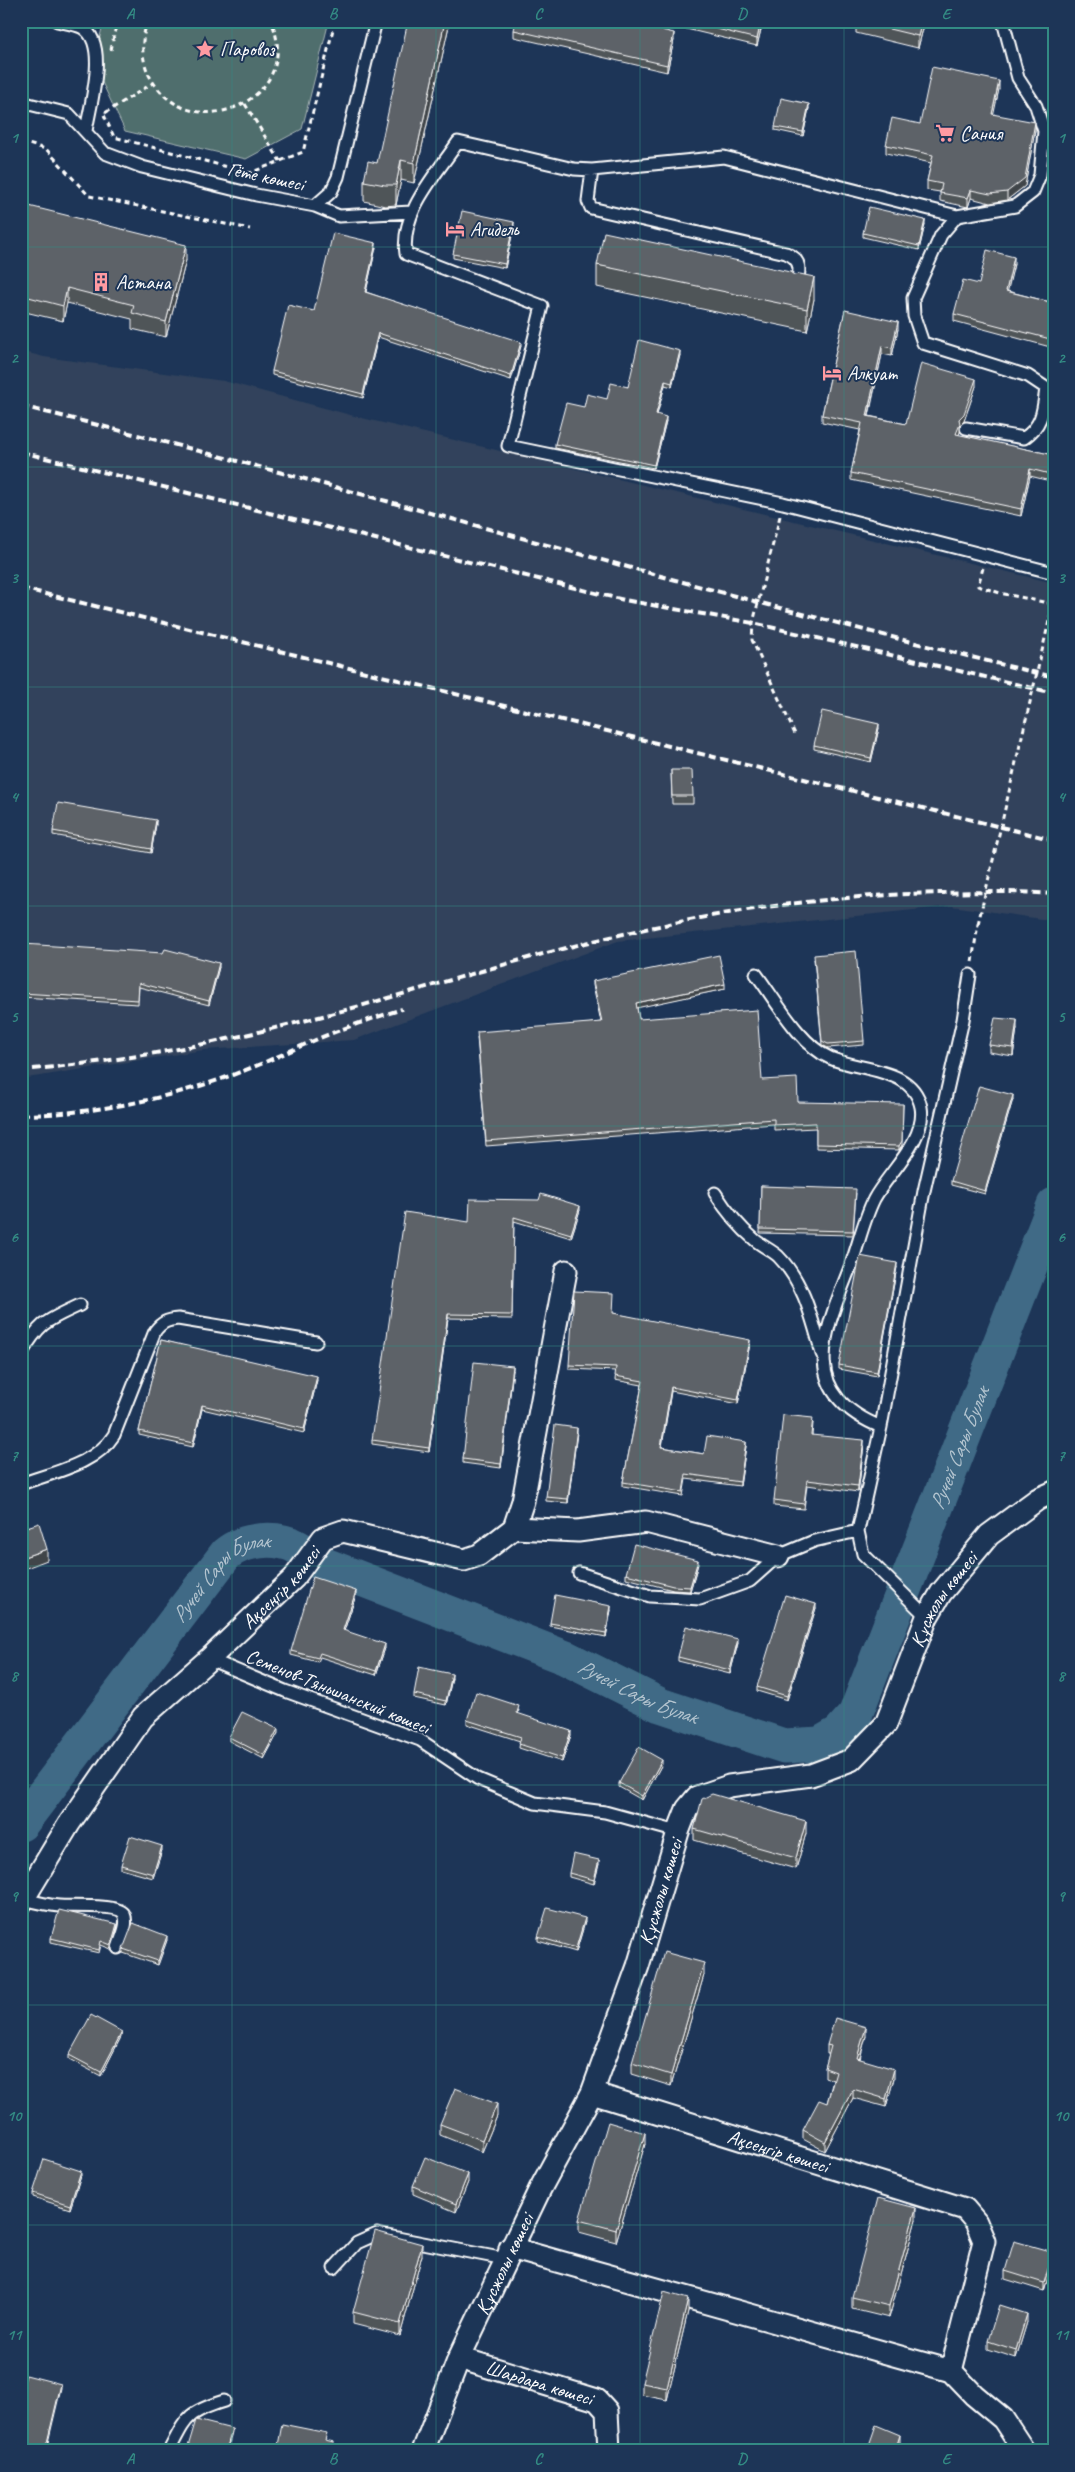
<svg xmlns="http://www.w3.org/2000/svg" width="1075" height="2472" font-family="Caveat,sans-serif">
  <rect width="100%" height="100%" fill="#1d3557"/>
  <filter id="ink" filterUnits="userSpaceOnUse"><feTurbulence type="fractalNoise" baseFrequency=".02" numOctaves="2"/><feDisplacementMap in="SourceGraphic" scale="10" xChannelSelector="R" yChannelSelector="G"/><feConvolveMatrix kernelMatrix="1 2 1 2 8 2 1 2 1" color-interpolation-filters="sRGB"/></filter>
  <g filter="url(#ink)">
    <path fill="#30425c" d="M21,351L44,357L224,381L358,417L1054,583V921L952,906L618,941L354,1040L204,1050L21,1079Z"/>
    <path fill="#506e6d" stroke="#a8b6b6" d="M104,21H329L302,129L246,159L125,131L93,63Z"/>
    <g fill="none" stroke-linecap="round" stroke-linejoin="round">
      <path stroke="#406b86" stroke-width="35" id="s1" d="M21,1824L226,1554C244,1539 276,1536 297,1547C305,1551 312,1558 320,1563L566,1658L660,1705L784,1746L820,1744L839,1733L855,1715L1054,1205"/>
      <g stroke="#fff" stroke-width="15">
        <path id="lane" d="M57,21C65,23 76,24 83,28C109,44 90,105 86,131
          M1003,21L1018,78L1036,106L1044,131L1040,175L1033,192L1015,206L957,216L724,157L592,170L574,169L458,142C436,175 400,212 406,254L542,306L508,446L783,503L1054,573
          M21,102L69,114L105,153L142,167L256,195L315,206L331,192L338,177L376,21
          M592,170L588,201L591,208L786,253C804,260 799,274 796,290
          M315,206L339,216L411,212
          M957,216L941,235L913,298L914,316L923,343L1028,376L1046,388C1043,410 1043,425 1024,438L966,428
          M756,974C775,999 800,1045 830,1058C859,1071 913,1067 921,1107C927,1139 888,1173 874,1199C863,1221 858,1247 849,1270C823,1336 798,1393 881,1427
          M715,1193C727,1212 738,1226 755,1240C762,1246 771,1250 778,1256C804,1282 812,1319 822,1354
          M21,1354C41,1321 46,1321 80,1305
          M21,1484C53,1472 95,1465 114,1435L155,1331C162,1322 167,1320 178,1319L316,1342
          M579,1573L650,1596L700,1599L750,1581L778,1556L814,1541L858,1531
          M927,1617L863,1554L858,1531L881,1427L924,1191L963,1020L970,975
          M209,1659L285,1691L420,1740L478,1779L535,1803L605,1812L678,1832
          M24,1899C35,1902 47,1905 59,1906C70,1907 119,1904 124,1914C129,1924 121,1938 118,1948
          M334,2268L357,2243L377,2234L505,2259
          M169,2451C187,2417 186,2413 224,2401"/>
      </g>
      <g stroke="#fff" stroke-width="25">
        <g id="street">
          <path d="M514,1528L578,1531L646,1522L778,1556"/>
          <path id="s2" d="M21,1903L69,1824L143,1717L209,1659L294,1578L323,1538L343,1531L464,1560L479,1555L514,1528L523,1501L566,1271"/>
          <path id="s3" d="M592,2093L965,2209L976,2222L984,2241L951,2371"/>
          <path d="M510,2248L951,2371L974,2395L1003,2419L1024,2451"/>
          <path id="s4" d="M459,2358L597,2400L607,2411L609,2451"/>
          <path id="s5" d="M423,2451L459,2358L540,2189L592,2093L638,1966L678,1832L687,1809L697,1797L729,1786L811,1775L851,1760L886,1724L927,1617L941,1593L989,1535L1038,1499L1054,1492"/>
        </g>
      </g>
      <path stroke="#fff" stroke-width="3" stroke-dasharray="5 4" stroke-linecap="butt" d="M148,21C141,37 141,57 148,73C187,153 306,99 271,21
        M111,50L117,21
        M245,104L280,161
        M105,113L153,83
        M104,115L114,137L250,173L303,152L335,21
        M21,142L46,149L89,196L250,229
        M780,516L753,623L752,640L795,734
        M983,568L978,586L1000,593L1053,604
        M972,962L978,924"/>
      <use href="#lane" stroke="#1d3557" stroke-width="11"/>
      <use href="#street" stroke="#1d3557" stroke-width="21"/>
      <path stroke="#fff" stroke-width="4" stroke-dasharray="8 4" stroke-linecap="butt" d="M21,406C367,490 707,595 1054,677
        M21,452L624,600L753,623L1054,693
        M21,588L1054,840
        M21,1070C111,1063 199,1047 287,1025C391,1000 493,965 598,940C712,912 826,895 943,893C980,892 1017,891 1054,894
        M21,1115C97,1114 173,1098 243,1071C267,1062 289,1051 313,1041C342,1028 372,1019 402,1009"/>
      <path stroke="#fff" stroke-width="3" stroke-dasharray="5 4" stroke-linecap="butt" d="M978,924L1053,604"/>
    </g>
    <path fill="#505459" stroke="#fff" d="M450,21L414,183L401,180L396,205L385,206L364,201V181L377,163Z
      M678,21H763L757,46L678,27Z
      M856,21H925L918,48L856,33Z
      M514,30L674,40L667,72L514,37Z
      M999,89L993,114L1035,130L1025,186L1007,200L990,203L971,198L968,207L940,201V192L927,190V181L931,163L886,153V145L920,124Z
      M809,108L803,136L775,130V127Z
      M21,204L186,260L166,337L132,329V319L67,303L63,321L21,311Z
      M925,224L919,250L863,237V233Z
      M514,226L505,268L453,258V254Z
      M376,247L366,292L521,346L511,380L378,337L363,398L272,375V371L314,311Z
      M1014,264L1007,291L1054,303V348L954,321V314L979,284Z
      M597,265L814,299L807,331L597,287Z
      M845,310L898,329L892,356L882,354L869,416L906,424L976,386L964,421L960,425V432L958,435L1054,455V482L1030,476L1021,516L851,480V473L860,430L822,422V415Z
      M680,355L672,387L665,385L657,415L666,421L654,468L555,448V444L584,407L607,399Z
      M879,728L871,762L814,749V745Z
      M671,770L693,796V804H672Z
      M156,824L151,853L53,835V831Z
      M814,959L864,1041V1045L828,1048L822,1045Z
      M219,967L209,1005L139,987L138,1004L21,997V970Z
      M593,981L725,989L637,1007L639,1019L762,1080L798,1102L902,1145L899,1150L816,1148V1128L774,1130V1124L486,1146L477,1037L601,1022L593,985Z
      M1017,1028L1013,1056L989,1052V1045Z
      M1013,1099L985,1194L951,1185V1181Z
      M761,1186L856,1193L853,1235L760,1233Z
      M580,1210L571,1238L514,1221L512,1319L448,1318L429,1452L372,1444V1440L469,1222Z
      M897,1267L877,1376L839,1369V1365Z
      M613,1313L750,1344L738,1404L671,1391L662,1447L704,1454L746,1446L740,1486L686,1479L683,1496L623,1486V1482L642,1385L615,1380L616,1371L569,1369V1365Z
      M161,1340L317,1380L304,1433L202,1409L193,1447L139,1435V1431Z
      M513,1370L501,1468L463,1463V1459Z
      M813,1423L812,1436L864,1445L858,1492L807,1485L804,1509L774,1506V1500Z
      M577,1432L568,1503L546,1501V1497Z
      M698,1564L690,1591L673,1590L626,1578V1574Z
      M356,1595L344,1631L385,1648L376,1675L320,1657L318,1662L291,1655V1651Z
      M816,1608L787,1700L757,1691V1687Z
      M611,1610L606,1637L550,1626V1623Z
      M738,1643L730,1674L678,1661V1657Z
      M452,1678L446,1705L414,1698V1694Z
      M519,1710L518,1714L571,1735L562,1762L519,1748L520,1741L467,1724V1720Z
      M278,1733L264,1759L229,1741V1737Z
      M662,1764L642,1800L619,1787V1783Z
      M694,1829L806,1833L796,1869L694,1840Z
      M162,1850L153,1878L121,1869V1865Z
      M599,1864L594,1884L569,1877V1873Z
      M585,1922L576,1952L538,1941V1937Z
      M117,1928L111,1949L101,1945L99,1953L51,1942V1938Z
      M167,1940L158,1965L123,1953V1949Z
      M704,1975L671,2086L632,2074V2063Z
      M122,2035L101,2076L69,2059V2055Z
      M866,2036L860,2059L894,2078L886,2107L853,2098L825,2151L803,2139V2130L827,2103L833,2080L825,2077V2068L829,2054H827V2045Z
      M497,2116L482,2152L440,2135V2124Z
      M645,2144L616,2242L579,2232V2220Z
      M81,2175L70,2209L33,2197V2193Z
      M468,2182L456,2212L413,2194V2186Z
      M916,2219L889,2318L852,2309V2297Z
      M422,2255L400,2336L353,2324V2312Z
      M1053,2260L1044,2291L1005,2279V2271Z
      M688,2311L667,2400L642,2395V2383Z
      M1027,2322L1016,2358L988,2349V2341Z"/>
    <path fill="#414549" stroke="#fff" d="M445,21H450L414,183V163Z
      M761,21H763L757,46V39Z
      M922,21H925L918,48V36Z
      M674,33V40L667,72V65Z
      M999,81V89L992,122V114Z
      M809,104V108L803,136V132Z
      M1035,122V130L1025,186L1007,200V192Z
      M401,160V180L396,205V185Z
      M971,190V198L968,207V198Z
      M925,220V224L919,250V246Z
      M514,222V226L505,268V264Z
      M376,243V247L365,296V292Z
      M186,245V260L166,337V322Z
      M1014,257V264L1006,298V291Z
      M814,277V299L807,331V309Z
      M67,288V303L63,321V306Z
      M898,322V329L892,356V348Z
      M378,333V337L363,398V394Z
      M521,342V346L511,380V376Z
      M882,346V354L867,423V416Z
      M680,351V355L672,387V383Z
      M976,379V386L964,421L960,425V432L956,442V434L959,419Z
      M665,381V385L656,418V414Z
      M666,417V421L654,468V465Z
      M1030,469V476L1021,516V509Z
      M879,724V728L871,762V758Z
      M156,820V824L151,853V849Z
      M219,963V967L209,1005V1001Z
      M725,984V989L636,1008V1003Z
      M1017,1020V1028L1013,1056V1048Z
      M1013,1095V1099L985,1194V1191Z
      M903,1104L902,1145L899,1150V1146Z
      M580,1206V1210L571,1238V1234Z
      M897,1263V1267L877,1376V1372Z
      M448,1314V1318L429,1452V1448Z
      M750,1340V1344L738,1404V1400Z
      M513,1366V1370L501,1468V1464Z
      M317,1376V1380L304,1433V1429Z
      M671,1387V1391L661,1451V1447Z
      M202,1405V1409L193,1447V1443Z
      M577,1428V1432L568,1503V1499Z
      M864,1440V1445L858,1492V1486Z
      M746,1442V1446L740,1486V1482Z
      M47,1549V1560L21,1570V1558Z
      M698,1560V1564L690,1591V1587Z
      M356,1591V1595L343,1634V1630Z
      M816,1604V1608L787,1700V1696Z
      M611,1606V1610L606,1637V1633Z
      M738,1639V1643L730,1674V1670Z
      M385,1644V1648L376,1675V1671Z
      M452,1674V1678L446,1705V1701Z
      M278,1729V1733L264,1759V1755Z
      M571,1731V1735L562,1762V1758Z
      M662,1760V1764L642,1800V1796Z
      M806,1821V1833L796,1869V1858Z
      M162,1846V1850L153,1878V1874Z
      M599,1860V1864L594,1884V1880Z
      M585,1918V1922L576,1952V1948Z
      M117,1924V1928L111,1949V1945Z
      M167,1936V1940L158,1965V1961Z
      M704,1963V1975L671,2086V2075Z
      M866,2027V2036L857,2067V2058Z
      M122,2032V2035L101,2076V2072Z
      M894,2069V2078L886,2107V2099Z
      M853,2089V2098L825,2151V2142Z
      M497,2104V2116L482,2152V2140Z
      M645,2133V2144L616,2242V2230Z
      M81,2171V2175L70,2209V2205Z
      M468,2174V2182L456,2212V2204Z
      M916,2208V2219L889,2318V2306Z
      M422,2244V2255L400,2336V2324Z
      M1053,2252V2260L1044,2291V2283Z
      M688,2299V2311L667,2400V2388Z
      M1027,2314V2322L1016,2358V2350Z
      M61,2384V2388L46,2451H45Z
      M232,2429V2433L227,2451H226Z
      M900,2435V2443L898,2451H895Z"/>
    <path fill="#5d6268" stroke="#fff" d="M408,21H445L414,163L401,160L396,185H385L364,181L368,161L377,163Z
      M516,21H624L674,33L667,65L514,30Z
      M685,21H761L757,39Z
      M856,21H922L918,36Z
      M932,67L999,81L992,114L1035,122L1025,178L1007,192L990,194L971,190L968,198L940,193L942,184L927,181L933,155L886,145L892,118L920,124Z
      M781,98L809,104L803,132L775,127Z
      M21,204L186,245L166,322L132,313L134,305L67,288L63,306L21,295Z
      M869,207L925,220L919,246L863,233Z
      M462,211L514,222L505,264L453,254Z
      M604,232L790,272L794,275L800,274L814,277L807,309L597,265Z
      M333,233L376,243L365,292L521,342L511,376L378,333L363,394L272,371L288,305L314,311Z
      M987,250L1014,257L1006,291L1054,303V340L954,314L963,280L979,284Z
      M845,310L898,322L892,348L882,346L867,416L906,424L921,363L976,379L964,414L959,419L960,424L956,434L1054,455V475L1030,469L1021,509L851,473L862,423L822,415Z
      M639,340L680,351L672,383L665,381L656,414L666,417L654,465L555,444L566,403L584,407L587,394L607,399L611,383L628,387Z
      M822,711L879,724L871,758L814,745Z
      M671,770H692L693,796H672Z
      M58,803L156,820L151,849L53,831Z
      M23,944L163,953L165,949L219,963L209,1001L139,983L138,1000L21,993V970Z
      M856,951L864,1041L828,1044L822,1041L814,955Z
      M719,955L725,984L636,1003L639,1019L757,1010L762,1080L797,1078L798,1102L903,1104L902,1141L899,1146L816,1144V1123L774,1125V1119L486,1141L477,1032L602,1022L593,981Z
      M995,1018L1017,1020L1013,1048L989,1045Z
      M979,1086L1013,1095L985,1191L951,1181Z
      M761,1186L856,1189L853,1231L760,1229Z
      M541,1194L580,1206L571,1234L514,1217L512,1315L448,1314L429,1448L372,1440L405,1212L469,1222L470,1199L539,1200Z
      M860,1256L897,1263L877,1372L839,1365Z
      M574,1291L614,1293L613,1313L750,1340L738,1400L671,1387L661,1447L704,1454L707,1436L746,1442L740,1482L686,1474L683,1492L623,1482L643,1381L615,1376L616,1367L569,1365Z
      M161,1340L317,1376L304,1429L202,1405L193,1443L139,1431Z
      M474,1362L513,1366L501,1464L463,1459Z
      M783,1415L813,1418L811,1435L864,1440L858,1486L807,1480L804,1504L774,1500Z
      M555,1425L577,1428L568,1499L546,1497Z
      M39,1523L47,1549L21,1558V1529Z
      M634,1544L698,1560L690,1587L673,1586L626,1574Z
      M313,1577L356,1591L343,1630L385,1644L376,1671L320,1653L318,1658L291,1651Z
      M555,1595L611,1606L606,1633L550,1623Z
      M785,1595L816,1604L787,1696L757,1687Z
      M686,1626L738,1639L730,1670L678,1657Z
      M419,1667L452,1674L446,1701L414,1694Z
      M476,1692L519,1706L517,1713L571,1731L562,1758L519,1744L521,1737L467,1720Z
      M242,1712L278,1729L264,1755L229,1737Z
      M639,1747L662,1760L642,1796L619,1783Z
      M712,1794L806,1821L796,1858L694,1829L702,1799Z
      M130,1836L162,1846L153,1874L121,1865Z
      M573,1854L599,1860L594,1880L569,1873Z
      M547,1908L585,1918L576,1948L538,1937Z
      M59,1910L117,1924L111,1945L101,1941L99,1950L51,1938Z
      M133,1923L167,1936L158,1961L123,1949Z
      M664,1952L704,1963L671,2075L632,2063Z
      M91,2015L122,2032L101,2072L69,2055Z
      M835,2018L866,2027L857,2058L894,2069L886,2099L853,2089L825,2142L803,2130L819,2100L827,2103L836,2072L825,2068L831,2046L827,2045Z
      M455,2088L497,2104L482,2140L440,2124Z
      M608,2122L645,2133L616,2230L579,2220Z
      M425,2157L468,2174L456,2204L413,2186Z
      M44,2159L81,2171L70,2205L33,2193Z
      M878,2198L916,2208L889,2306L852,2297Z
      M375,2231L422,2244L400,2324L353,2312Z
      M1014,2241L1053,2252L1044,2283L1005,2271Z
      M664,2292L688,2299L667,2388L642,2383Z
      M999,2305L1027,2314L1016,2350L988,2341Z
      M26,2375L61,2384L45,2451H21V2393Z
      M196,2420L232,2429L226,2451H191L187,2450Z
      M282,2424L327,2433L325,2440L334,2442L332,2451H277Z
      M876,2425L900,2435L895,2451H867Z"/>
  </g>
  <path fill="none" stroke="#338b84" stroke-width="1" stroke-opacity="0.55" d="M232,21V2451M436,21V2451M640,21V2451M844,21V2451M21,247H1054M21,467H1054M21,687H1054M21,906H1054M21,1126H1054M21,1346H1054M21,1566H1054M21,1785H1054M21,2005H1054M21,2225H1054"/>
  <defs>
    <g id="sight-bare" transform="scale(1.5)"><path d="M0-6L1.8-2.2L6-1.7L2.9 1.2L3.7 5.4L0 3.3L-3.7 5.4L-2.9 1.2L-6-1.7L-1.8-2.2Z" fill="#ff9aa2" stroke="#1d3557" stroke-width="2.5" paint-order="stroke"/></g>
    <g id="supermarket-bare" transform="scale(1.5)"><path d="M-6-5.5h2.5l.6 2H6L4.5 2H-2.5L-4.4-4H-6ZM-1.5 3.2a1.3 1.3 0 1 0 .1 0ZM3 3.2a1.3 1.3 0 1 0 .1 0Z" fill="#ff9aa2" stroke="#1d3557" stroke-width="2.5" paint-order="stroke"/></g>
    <g id="hotel-bare" transform="scale(1.5)"><path d="M-6-4.5h1.5V1H6V5H4.5V3h-9V5H-6ZM-4 0a1.8 1.8 0 1 1 3.6 0ZM.5 0V-2.5h3Q6-2.5 6 0Z" fill="#ff9aa2" stroke="#1d3557" stroke-width="2.5" paint-order="stroke"/></g>
    <g id="building-bare" transform="scale(1.5)"><path d="M-4-6H4V6H1V3H-1V6H-4ZM-2.5-4.3h1.7v1.8h-1.7ZM.8-4.3h1.7v1.8H.8ZM-2.5-1h1.7V.8h-1.7ZM.8-1h1.7V.8H.8Z" fill="#ff9aa2" stroke="#1d3557" stroke-width="2.5" paint-order="stroke"/></g>
  </defs>
  <g fill-rule="evenodd">
    <use href="#sight-bare" x="205" y="49"/>
    <use href="#supermarket-bare" x="945" y="133"/>
    <use href="#hotel-bare" x="455" y="229"/>
    <use href="#building-bare" x="101" y="282"/>
    <use href="#hotel-bare" x="832" y="373"/>
  </g>
  <g text-anchor="middle" stroke-width="4" stroke-linejoin="round" paint-order="stroke">
    <g font-size="20" fill="#fff" stroke="#1d3557" text-anchor="start">
      <text x="220" y="56">Паровоз</text>
      <text x="960" y="140">Сания</text>
      <text x="470" y="236">Агидель</text>
      <text x="116" y="289">Астана</text>
      <text x="847" y="380">Алкуат</text>
    </g>
    <g font-size="20" fill="#fff" stroke="#1d3557">
      <text transform="translate(266 176) rotate(12)" y="7">Гёте көшесі</text>
      <text dy="7" stroke="none"><textPath href="#s2" startOffset="412">Ақсеңгір көшесі</textPath></text>
      <text dy="7" stroke="none"><textPath href="#s5" startOffset="1059">Құсжолы көшесі</textPath></text>
      <text transform="translate(338 1691) rotate(22)" y="7">Семенов-Тяньшанский көшесі</text>
      <text dy="7" stroke="none"><textPath href="#s5" startOffset="609">Құсжолы көшесі</textPath></text>
      <text dy="7" stroke="none"><textPath href="#s3" startOffset="195">Ақсеңгір көшесі</textPath></text>
      <text dy="7" stroke="none"><textPath href="#s5" startOffset="204">Құсжолы көшесі</textPath></text>
      <text dy="7" stroke="none"><textPath href="#s4" startOffset="84">Шардара көшесі</textPath></text>
    </g>
    <g font-size="21" font-style="italic" fill="#b3c4cf" stroke="#1d3557">
      <text dy="7" stroke="none"><textPath href="#s1" startOffset="1310">Ручей Сары Булак</textPath></text>
      <text dy="7" stroke="none"><textPath href="#s1" startOffset="321">Ручей Сары Булак</textPath></text>
      <text dy="7" stroke="none"><textPath href="#s1" startOffset="785">Ручей Сары Булак</textPath></text>
    </g>
  </g>
  <rect width="1075" height="2472" fill="none" stroke="#1d3557" stroke-width="55"/>
  <rect x="28" y="28" width="1020" height="2416" fill="none" stroke="#338b84" stroke-width="2"/>
  <g font-size="16" text-anchor="middle" font-weight="bold" fill="#338b84">
    <text x="130" y="19">A</text>
    <text x="333" y="19">B</text>
    <text x="538" y="19">C</text>
    <text x="742" y="19">D</text>
    <text x="946" y="19">E</text>
    <text x="14" y="143">1</text>
    <text x="1061" y="143">1</text>
    <text x="14" y="363">2</text>
    <text x="1061" y="363">2</text>
    <text x="14" y="583">3</text>
    <text x="1061" y="583">3</text>
    <text x="14" y="802">4</text>
    <text x="1061" y="802">4</text>
    <text x="14" y="1022">5</text>
    <text x="1061" y="1022">5</text>
    <text x="14" y="1242">6</text>
    <text x="1061" y="1242">6</text>
    <text x="14" y="1461">7</text>
    <text x="1061" y="1461">7</text>
    <text x="14" y="1681">8</text>
    <text x="1061" y="1681">8</text>
    <text x="14" y="1901">9</text>
    <text x="1061" y="1901">9</text>
    <text x="14" y="2121">10</text>
    <text x="1061" y="2121">10</text>
    <text x="14" y="2340">11</text>
    <text x="1061" y="2340">11</text>
    <text x="130" y="2464">A</text>
    <text x="333" y="2464">B</text>
    <text x="538" y="2464">C</text>
    <text x="742" y="2464">D</text>
    <text x="946" y="2464">E</text>
  </g>
</svg>
